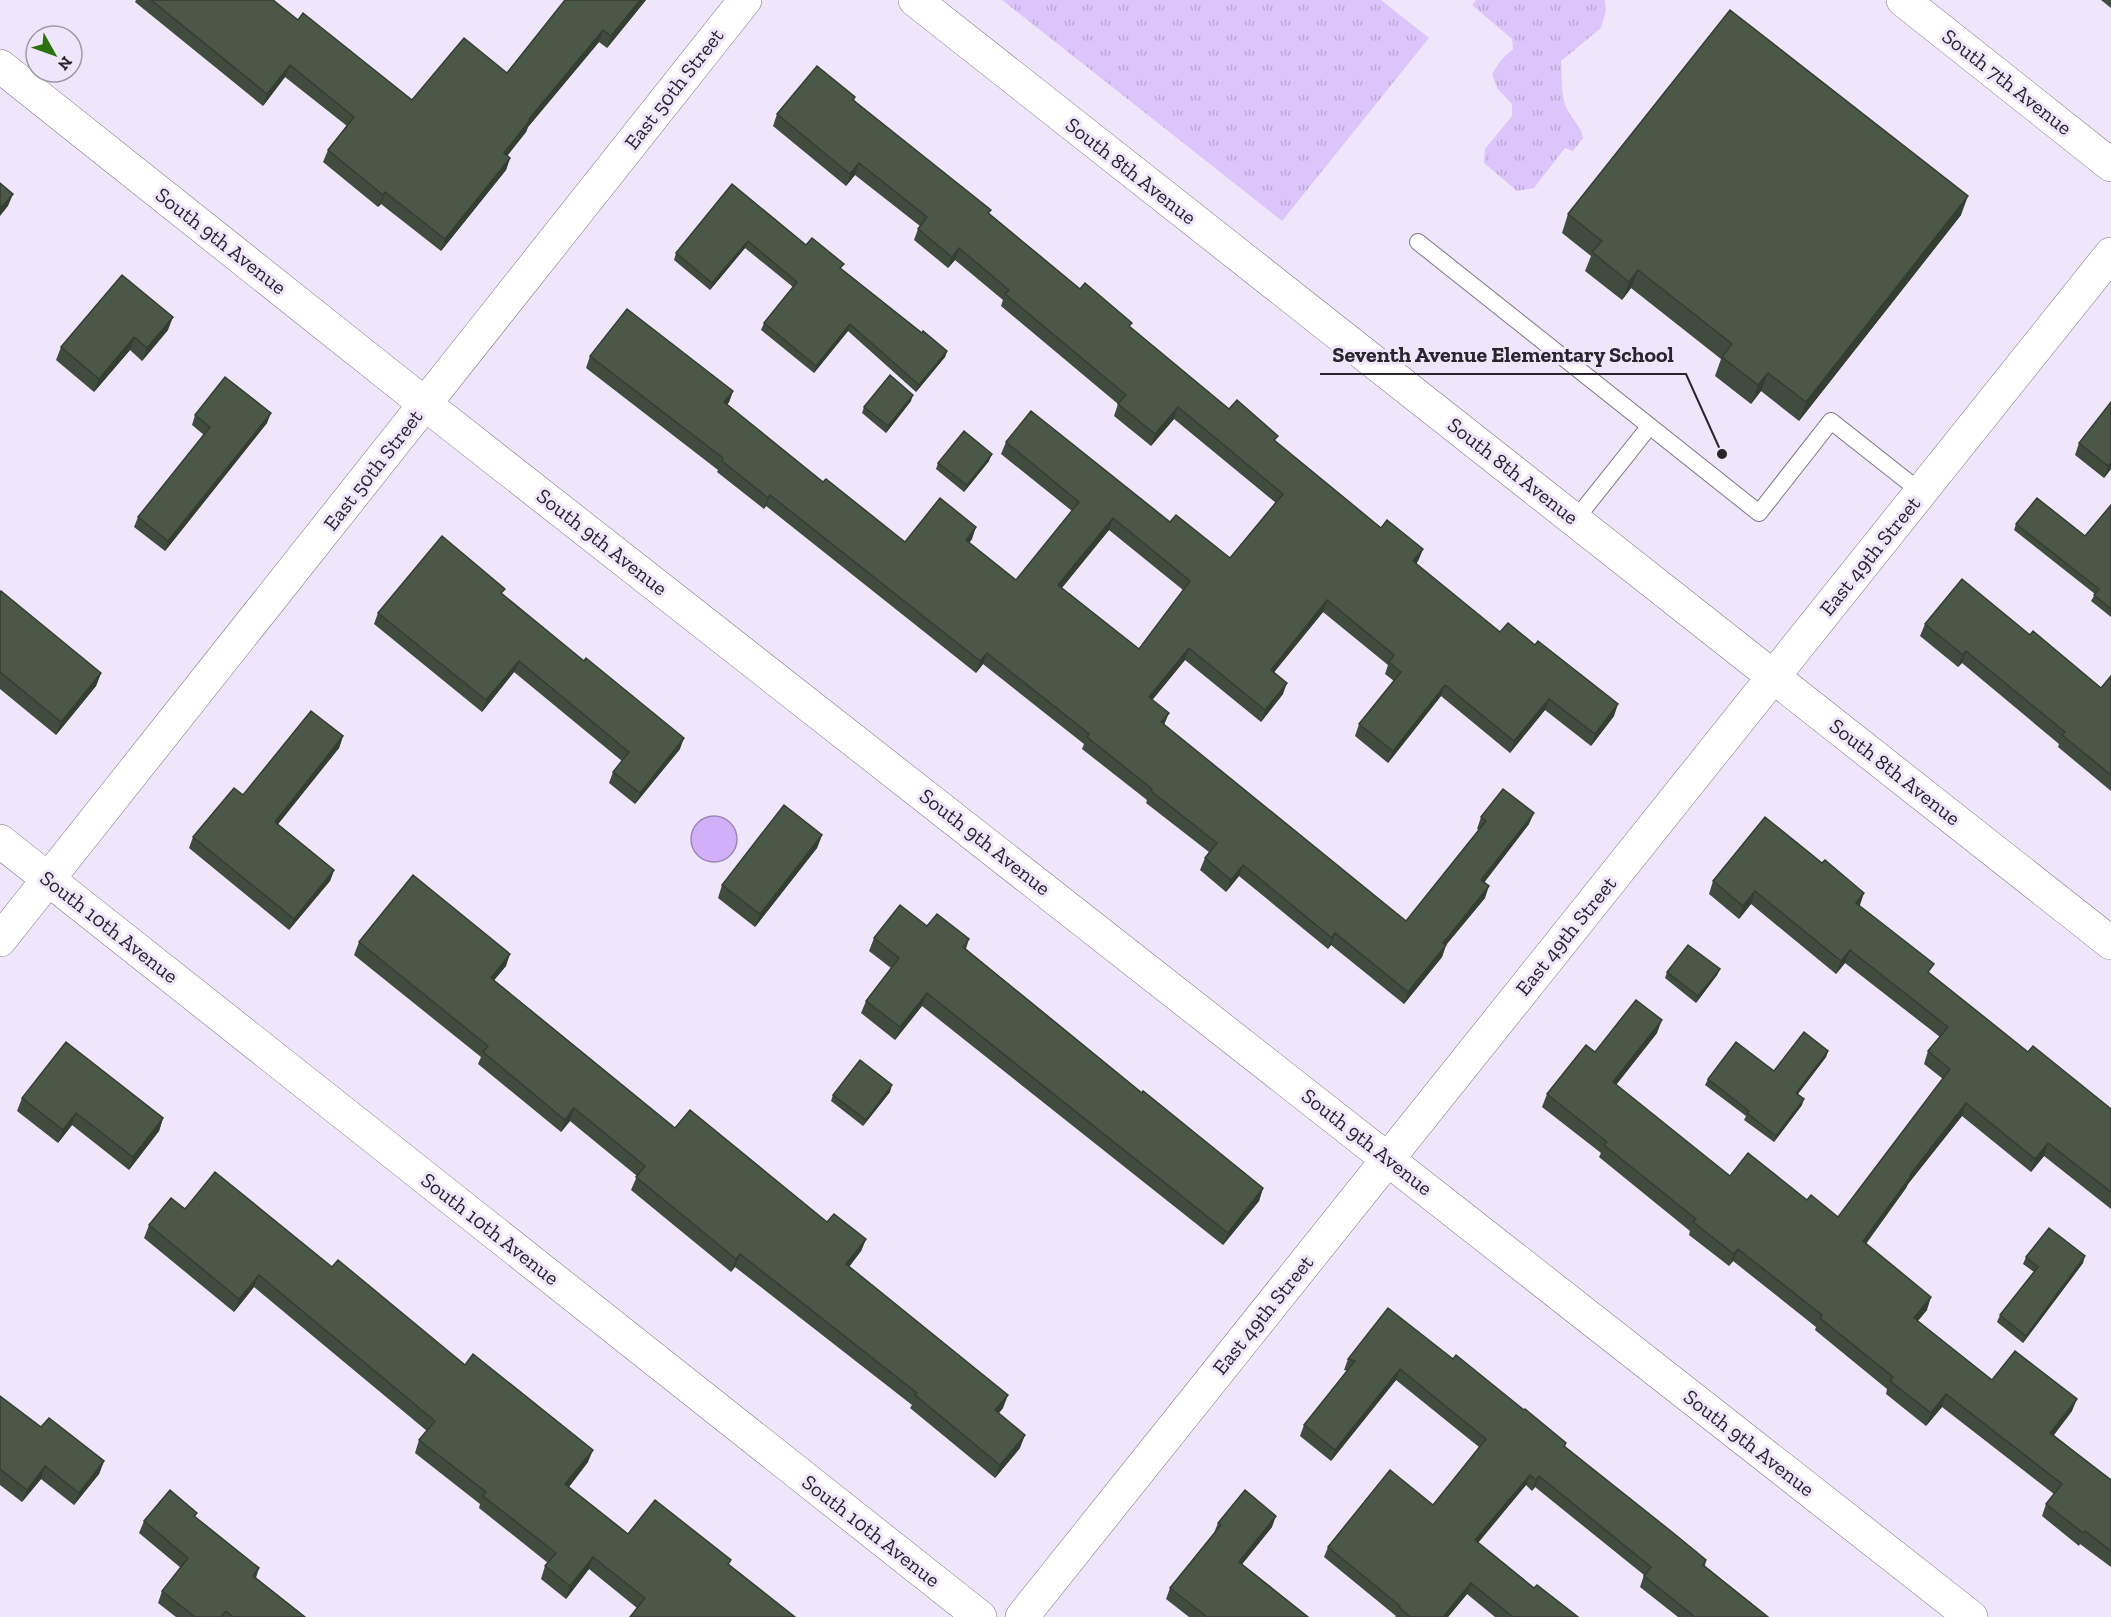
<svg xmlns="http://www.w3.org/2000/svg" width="2111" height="1617" font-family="'Zilla Slab',serif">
  <defs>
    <pattern id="grass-tufts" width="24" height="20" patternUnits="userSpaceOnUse" patternTransform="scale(1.5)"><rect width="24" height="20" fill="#dcc5fa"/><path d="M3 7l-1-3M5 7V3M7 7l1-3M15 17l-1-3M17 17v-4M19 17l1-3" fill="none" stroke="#bda9d7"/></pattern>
  </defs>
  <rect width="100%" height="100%" fill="#efe6fc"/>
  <path fill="url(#grass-tufts)" d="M1002,0H1381L1429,38L1282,221Z
    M1476,0H1605L1606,10L1601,28L1561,61C1562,75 1561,91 1565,104C1569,118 1581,124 1583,138L1573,151L1565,148L1534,188L1517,191L1484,163L1485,149L1512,116V104L1497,88L1492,74L1501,60L1513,49L1512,39L1472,5Z"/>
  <path fill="#d1b0f9" stroke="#9e86bc" stroke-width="1.5" d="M691 839a23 23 0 1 1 46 0a23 23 0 1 1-46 0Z"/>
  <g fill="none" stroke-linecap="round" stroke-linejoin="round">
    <g stroke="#7d7588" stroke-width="18">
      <path id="lane" d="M1418,242L1759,513L1831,421L1921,492
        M1575,520L1649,427"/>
    </g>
    <g stroke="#7d7588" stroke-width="34">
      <path id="street" d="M915,0L2111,943
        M1903,0L2111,165
        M0,66L425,404L1971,1617
        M0,841L980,1617
        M0,940L745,0
        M1022,1617L2111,254"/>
    </g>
    <use href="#lane" stroke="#fff" stroke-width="16"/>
    <use href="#street" stroke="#fff" stroke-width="33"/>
  </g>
  <path fill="#404c3e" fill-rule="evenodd" d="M136,0H273L298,20L412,100L507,73L646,0L607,48L599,42L528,127L526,132L507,156L510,158L506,170L441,251L381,204L378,207L323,162L328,150L347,126L285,77L263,106L135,2Z
    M2101,0H2111V8Z
    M855,97L854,100L1080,289L1130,327L1229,409L1276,442L1381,528L1423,549L1418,561L1416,564L1500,632L1614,716L1591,746L1545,710L1510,753L1441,696L1388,763L1355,736L1359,724L1394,681L1385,674L1388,665L1323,612L1274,672L1283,694L1261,722L1185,660L1152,700L1164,725L1406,921L1479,830L1477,829L1481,817L1529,824L1484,882L1485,898L1446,945L1442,957L1404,1004L1331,945L1328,949L1239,876L1226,892L1200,870L1205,858L1209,852L1146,803L1147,800L1082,749L1084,744L983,664L976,673L766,506L764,509L717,472L718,470L586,368L590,356L733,391L729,402L727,405L823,482L905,542L972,539L969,543L1016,580L1072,511L1001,454L1006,442L1170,522L1230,558L1276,503L1174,419L1151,446L1114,416L1118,404L1001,306L1003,300L955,260L948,268L914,240L918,229L920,226L855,175L846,186L773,126L777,114ZM1109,530L1183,590L1139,649L1062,588Z
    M732,184L806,245L842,269L922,333L947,351L945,357L916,392L848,331L814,373L761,330L764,323L793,287L745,248L710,290L674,260L676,253Z
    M1568,214L1961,215L1799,421L1761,391L1751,404L1715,376L1721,359L1631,288L1622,300L1585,271L1591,256L1562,233Z
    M168,330L142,361L130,350L94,392L56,360L61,347Z
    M911,401L886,433L862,413L864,407Z
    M2111,402V469L2104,478L2075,455L2079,443Z
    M195,415L267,423L165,551L134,527L138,517L204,435L192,425Z
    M989,461L964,492L936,469L938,463Z
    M2111,505V617L2091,601L2095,594L2014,530L2016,524L2085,536Z
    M0,593L101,673L96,686L56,735L0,689Z
    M503,595L680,749L635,804L609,783L613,772L622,761L514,672L482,712L374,624L378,613Z
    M1925,624L2030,635L2101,688L2111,676V791L2058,747L2059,744L1962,663L1958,667L1920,636Z
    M343,736L339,748L278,824L334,870L330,881L289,930L189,848L193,837L243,795Z
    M822,835L817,848L755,927L718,898L722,885Z
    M1713,881L1859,906L1930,974L2028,1052L2111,1109V1209L2044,1156L2031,1172L1962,1116L1908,1184L1906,1188L1866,1244L1927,1310L1918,1321L1992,1380L2072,1411L2054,1435L2111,1480V1567L2080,1544L2079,1546L2042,1516L2046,1504L2054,1494L1942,1407L1926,1426L1886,1394L1887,1389L1815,1330L1816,1327L1733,1261L1729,1266L1689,1235L1690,1231L1599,1157L1601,1153L1542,1107L1547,1094L1595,1052L1657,1033L1616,1085L1730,1176L1807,1200L1838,1217L1943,1079L1924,1064L1928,1051L1940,1037L1845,963L1836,974L1751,904L1739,919L1709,894Z
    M927,926L969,939L966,949L1142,1093L1263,1188L1259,1201L1223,1245L922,1006L895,1040L861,1013L866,1001L891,968L869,951L874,938Z
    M359,942L506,966L494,980L675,1128L827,1222L866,1239L861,1251L849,1267L1003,1408L999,1413L1020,1448L995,1478L910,1408L912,1405L735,1267L731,1272L631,1190L637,1176L570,1121L561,1132L478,1064L481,1057L354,955Z
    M1720,969L1717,975L1696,1003L1665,978L1667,972Z
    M1828,1051L1826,1057L1798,1094L1802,1105L1774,1142L1744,1120L1746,1116L1705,1085L1708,1079L1774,1071Z
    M890,1092L863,1126L831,1101L833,1095Z
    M22,1098L163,1118L159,1131L129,1170L72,1125L58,1143L17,1111Z
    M185,1209L332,1267L465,1365L588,1462L569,1487L628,1534L731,1560L637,1608L589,1569L566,1599L541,1579L545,1566L548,1563L479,1508L480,1504L415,1453L419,1440L427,1431L254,1287L234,1312L144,1238L149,1225Z
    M2026,1257L2083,1263L2023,1343L1997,1322L2000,1315L2034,1272L2023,1264Z
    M1348,1359H1453L1524,1410L1566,1443L1565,1447L1706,1560L1705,1566L1768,1617H1678L1640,1587L1644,1575L1535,1487L1532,1491L1526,1485L1478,1543L1534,1588L1578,1617H1495L1467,1594L1448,1617H1395L1396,1616L1324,1557L1328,1547L1433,1505L1479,1447L1396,1380L1331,1461L1300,1436L1304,1425L1348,1371L1344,1370Z
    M0,1396L41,1427L104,1461L99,1474L74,1505L41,1479L22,1502L0,1485Z
    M197,1513L195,1517L259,1568L256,1578L305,1617H176L158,1603L162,1591L181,1568L139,1533L144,1521Z
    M1218,1523L1272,1527L1242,1564L1308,1617H1189L1166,1599L1170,1588L1214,1533Z"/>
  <path fill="#343e32" d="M640,0H646L607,48L611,36Z
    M603,30L599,42L528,127L526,132L500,165L504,153L529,119Z
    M290,65L285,77L263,106L267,94Z
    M510,158L506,170L441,251L445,239Z
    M859,163L855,175L846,186L850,174Z
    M385,192L381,204L378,207L383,195Z
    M13,194L8,206L0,216V209Z
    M1968,196L1961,215L1799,421L1806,402Z
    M748,241L745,248L710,290L712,283Z
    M959,248L955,260L948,268L952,257Z
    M1638,270L1631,288L1622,300L1629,282Z
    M173,317L168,330L142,361L147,348Z
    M850,324L848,331L814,373L816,366Z
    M134,337L130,350L94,392L99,379Z
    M947,351L945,357L916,392L919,385Z
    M1768,373L1761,391L1751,404L1758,385Z
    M733,391L729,402L720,414L724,402Z
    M913,395L911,401L886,433L888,426Z
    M1178,407L1174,419L1151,446L1155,434Z
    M271,413L267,423L165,551L168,541Z
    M992,454L989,461L964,492L967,485Z
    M2111,463V469L2104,478L2108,466Z
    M770,495L766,506L764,509L768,498Z
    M1113,518L1109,530L1054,597L1058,585Z
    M976,527L972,539L961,552L966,540Z
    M1423,549L1418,561L1409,573L1413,561Z
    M1327,600L1323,612L1267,681L1271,670Z
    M1189,648L1185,660L1145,709L1149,697Z
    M1966,651L1962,663L1958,667L1963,655Z
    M987,653L983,664L976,673L980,661Z
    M519,661L514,672L482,712L486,700Z
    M101,673L96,686L56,735L61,722Z
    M1287,683L1283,694L1261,722L1265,710Z
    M1445,685L1441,696L1388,763L1393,751Z
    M1549,699L1545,710L1510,753L1514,741Z
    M1618,704L1614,716L1591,746L1595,734Z
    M1169,713L1164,725L1156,734L1161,722Z
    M343,736L339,748L271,833L275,822Z
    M684,738L680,749L635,804L640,793Z
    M1534,813L1529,824L1477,892L1481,880Z
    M822,835L817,848L755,927L760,914Z
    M1243,865L1239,876L1226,892L1231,880Z
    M334,870L330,881L289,930L294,919Z
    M1489,886L1485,898L1446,945L1442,957L1404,1004L1408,992L1443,943Z
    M1755,891L1751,904L1739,919L1743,906Z
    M1864,893L1860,905L1851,916L1856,903Z
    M1335,933L1331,945L1328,949L1332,938Z
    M1850,950L1845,963L1836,974L1841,961Z
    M510,954L506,966L486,990L491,978Z
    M1720,969L1717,975L1696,1003L1698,996Z
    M927,993L922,1006L895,1040L900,1027Z
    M1662,1020L1657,1033L1608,1095L1613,1082Z
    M1828,1051L1826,1057L1794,1099L1796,1093Z
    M892,1085L890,1092L863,1126L866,1120Z
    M1804,1099L1802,1105L1774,1142L1776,1136Z
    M1966,1103L1962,1116L1908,1184L1906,1188L1858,1254L1863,1241L1910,1175Z
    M574,1108L570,1121L561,1132L565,1120Z
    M76,1113L72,1125L58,1143L63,1130Z
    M163,1118L159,1131L129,1170L133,1157Z
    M2048,1143L2044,1156L2031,1172L2035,1159Z
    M1263,1188L1259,1201L1223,1245L1228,1233Z
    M866,1239L861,1251L841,1277L846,1264Z
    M1738,1249L1733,1261L1729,1266L1734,1254Z
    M740,1254L735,1267L731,1272L736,1259Z
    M2085,1256L2083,1263L2023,1343L2026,1336Z
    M259,1275L254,1287L234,1312L239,1299Z
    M1931,1297L1927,1310L1910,1330L1914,1318Z
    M1400,1369L1396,1380L1331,1461L1335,1450Z
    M1946,1394L1942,1407L1926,1426L1931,1413Z
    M1008,1395L1003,1408L990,1423L995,1410Z
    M2077,1399L2072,1411L2046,1445L2050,1433Z
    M1025,1435L1020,1448L995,1478L1000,1465Z
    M593,1450L588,1462L561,1497L565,1484Z
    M104,1461L99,1474L74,1505L79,1493Z
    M45,1466L41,1479L22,1502L27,1490Z
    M1530,1475L1526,1485L1471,1551L1475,1540Z
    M1539,1476L1535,1487L1532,1491L1536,1480Z
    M1276,1516L1272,1527L1235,1573L1239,1562Z
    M593,1557L589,1569L566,1599L570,1586Z
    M1471,1583L1467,1594L1448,1617H1443Z"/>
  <path fill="#4b5848" stroke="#343e32" stroke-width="1.5" fill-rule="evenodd" d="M151,0H273L298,20L303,13L412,100L464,38L507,73L565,0H640L611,36L603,30L529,119L530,120L504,153L510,158L445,239L385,192L383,195L328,150L354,117L290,65L267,94Z
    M1730,10L1968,196L1806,402L1768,373L1758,385L1722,357L1732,344L1638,270L1629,282L1592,252L1602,241L1568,214Z
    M817,66L855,97L853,100L991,210L988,213L1080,289L1085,283L1132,323L1129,326L1229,409L1237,400L1278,436L1274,440L1381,528L1387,520L1423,549L1413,561L1500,632L1508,623L1535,645L1538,641L1618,704L1595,734L1549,699L1514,741L1445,685L1393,751L1359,724L1401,672L1389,662L1394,655L1327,600L1271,670L1287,683L1265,710L1189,648L1149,697L1169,713L1161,722L1406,921L1486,821L1481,817L1503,789L1534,813L1481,880L1489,886L1443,943L1446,945L1408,992L1335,933L1332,938L1243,865L1231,880L1205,858L1217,843L1151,791L1152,789L1087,737L1089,734L987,653L980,661L770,495L768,498L722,461L723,458L590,356L627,309L733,391L724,402L823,482L826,479L905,542L940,498L976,527L966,540L1016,580L1079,502L1006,442L1031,411L1170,522L1176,515L1230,558L1283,494L1178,407L1155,434L1118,404L1126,395L1005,294L1009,290L959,248L952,257L918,229L927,217L859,163L850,174L777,114ZM1113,518L1190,581L1139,649L1058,585Z
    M0,183L13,194L0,209Z
    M732,184L806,245L812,238L844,264L840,268L922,333L923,331L947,351L919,385L850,324L816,366L764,323L797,282L748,241L712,283L676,253Z
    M122,275L173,317L147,348L134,337L99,379L61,347Z
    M890,375L913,395L888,426L864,407Z
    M225,377L271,413L168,541L138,517L210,427L195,415Z
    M2111,402V463L2108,466L2079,443Z
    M964,431L992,454L967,485L938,463Z
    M2037,498L2085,536L2111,505V609L2094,595L2099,589L2016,524Z
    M442,536L505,589L501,593L584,661L586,658L684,738L640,793L613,772L629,752L519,661L486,700L378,613Z
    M1962,579L2030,635L2033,631L2101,688L2111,676V775L2062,735L2065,732L1966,651L1963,655L1925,624Z
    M1,591L101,673L61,722L0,672V593Z
    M311,711L343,736L275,822L334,870L294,919L193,837L234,788L243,795Z
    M784,805L822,835L760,914L722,885Z
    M1765,817L1822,863L1825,860L1864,893L1856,903L1934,964L1928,972L2028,1052L2033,1046L2111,1109V1192L2048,1143L2035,1159L1966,1103L1910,1175L1911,1176L1863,1241L1931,1297L1914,1318L1992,1380L2015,1351L2077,1399L2050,1433L2111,1480V1551L2085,1531L2083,1533L2046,1504L2062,1484L1946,1394L1931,1413L1890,1381L1893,1377L1820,1318L1822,1315L1738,1249L1734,1254L1693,1222L1696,1219L1604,1145L1607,1142L1547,1094L1586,1045L1595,1052L1636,1000L1662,1020L1613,1082L1730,1176L1748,1153L1807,1200L1811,1195L1838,1217L1950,1069L1928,1051L1948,1027L1850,950L1841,961L1755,891L1743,906L1713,881Z
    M413,875L510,954L491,978L675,1128L690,1110L827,1222L834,1214L866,1239L846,1264L1008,1395L995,1410L1025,1435L1000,1465L915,1395L917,1393L740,1254L736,1259L636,1177L645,1166L574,1108L565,1120L483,1052L488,1046L359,942Z
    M900,905L927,926L937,914L969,939L963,947L1142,1093L1143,1091L1263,1188L1228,1233L927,993L900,1027L866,1001L899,958L874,938Z
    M1688,945L1720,969L1698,996L1667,972Z
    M1804,1032L1828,1051L1796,1093L1804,1099L1776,1136L1747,1113L1749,1111L1708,1079L1736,1042L1774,1071Z
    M66,1042L163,1118L133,1157L76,1113L63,1130L22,1098Z
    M860,1060L892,1085L866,1120L833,1095Z
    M215,1172L332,1267L338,1260L465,1365L473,1354L593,1450L565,1484L628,1534L655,1500L731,1560L728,1564L795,1617H630L645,1598L593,1557L570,1586L545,1566L556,1553L483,1496L486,1492L419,1440L435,1421L259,1275L239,1299L149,1225L171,1198L185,1209Z
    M2049,1228L2085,1256L2026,1336L2000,1315L2038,1267L2026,1257Z
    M1388,1308L1453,1359L1456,1355L1524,1410L1525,1409L1566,1443L1564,1446L1677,1536L1706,1560L1703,1565L1768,1617H1695L1644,1576L1651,1567L1539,1476L1536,1480L1530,1475L1475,1540L1534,1588L1537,1585L1578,1617H1513L1471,1583L1443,1617H1410L1399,1607L1400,1606L1328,1547L1390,1470L1433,1505L1486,1439L1400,1369L1335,1450L1304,1425L1355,1361L1348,1359Z
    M0,1396L41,1427L49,1418L104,1461L79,1493L45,1466L27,1490L0,1469Z
    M170,1490L197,1513L194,1516L259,1568L253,1576L305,1617H233L226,1611L221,1617H195L162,1591L188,1558L144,1521Z
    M1245,1490L1276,1516L1239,1562L1308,1617H1207L1170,1588L1221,1525L1218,1523Z"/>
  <g text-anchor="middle" stroke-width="6" stroke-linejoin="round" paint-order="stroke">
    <g font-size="21" fill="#28252d" stroke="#efe6fc">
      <text transform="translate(2007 82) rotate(38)" y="7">South 7th Avenue</text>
      <text transform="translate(674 89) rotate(-52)" y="7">East 50th Street</text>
      <text transform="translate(1131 171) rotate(38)" y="7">South 8th Avenue</text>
      <text transform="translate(221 241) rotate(38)" y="7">South 9th Avenue</text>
      <text transform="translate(373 470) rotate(-52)" y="7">East 50th Street</text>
      <text transform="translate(1513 471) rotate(38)" y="7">South 8th Avenue</text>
      <text transform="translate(602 542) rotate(38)" y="7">South 9th Avenue</text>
      <text transform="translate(1870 556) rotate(-51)" y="7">East 49th Street</text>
      <text transform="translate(1895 772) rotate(38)" y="7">South 8th Avenue</text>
      <text transform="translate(985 842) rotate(38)" y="7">South 9th Avenue</text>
      <text transform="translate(109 927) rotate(38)" y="7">South 10th Avenue</text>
      <text transform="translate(1566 936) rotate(-51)" y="7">East 49th Street</text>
      <text transform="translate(1367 1142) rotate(38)" y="7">South 9th Avenue</text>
      <text transform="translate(490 1229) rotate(38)" y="7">South 10th Avenue</text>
      <text transform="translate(1263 1315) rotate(-51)" y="7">East 49th Street</text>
      <text transform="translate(1749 1443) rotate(38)" y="7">South 9th Avenue</text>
      <text transform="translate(871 1531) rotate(38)" y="7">South 10th Avenue</text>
    </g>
  </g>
  <path fill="none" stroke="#28252d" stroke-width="2" d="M1722 454L1686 374H1320"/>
  <circle fill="#28252d" stroke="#efe6fc" stroke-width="2" cx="1722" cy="454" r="6"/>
  <g font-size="22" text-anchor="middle" font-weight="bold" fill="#28252d" stroke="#efe6fc" stroke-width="6" stroke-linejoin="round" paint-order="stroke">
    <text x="1503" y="362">Seventh Avenue Elementary School</text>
  </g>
  <g transform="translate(54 54) rotate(130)"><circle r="28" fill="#efe6fc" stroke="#9f99a9" stroke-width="1.5"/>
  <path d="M0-4.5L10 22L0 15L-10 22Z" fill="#2c710f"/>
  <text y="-9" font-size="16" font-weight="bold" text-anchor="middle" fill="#28252d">N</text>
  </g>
</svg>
